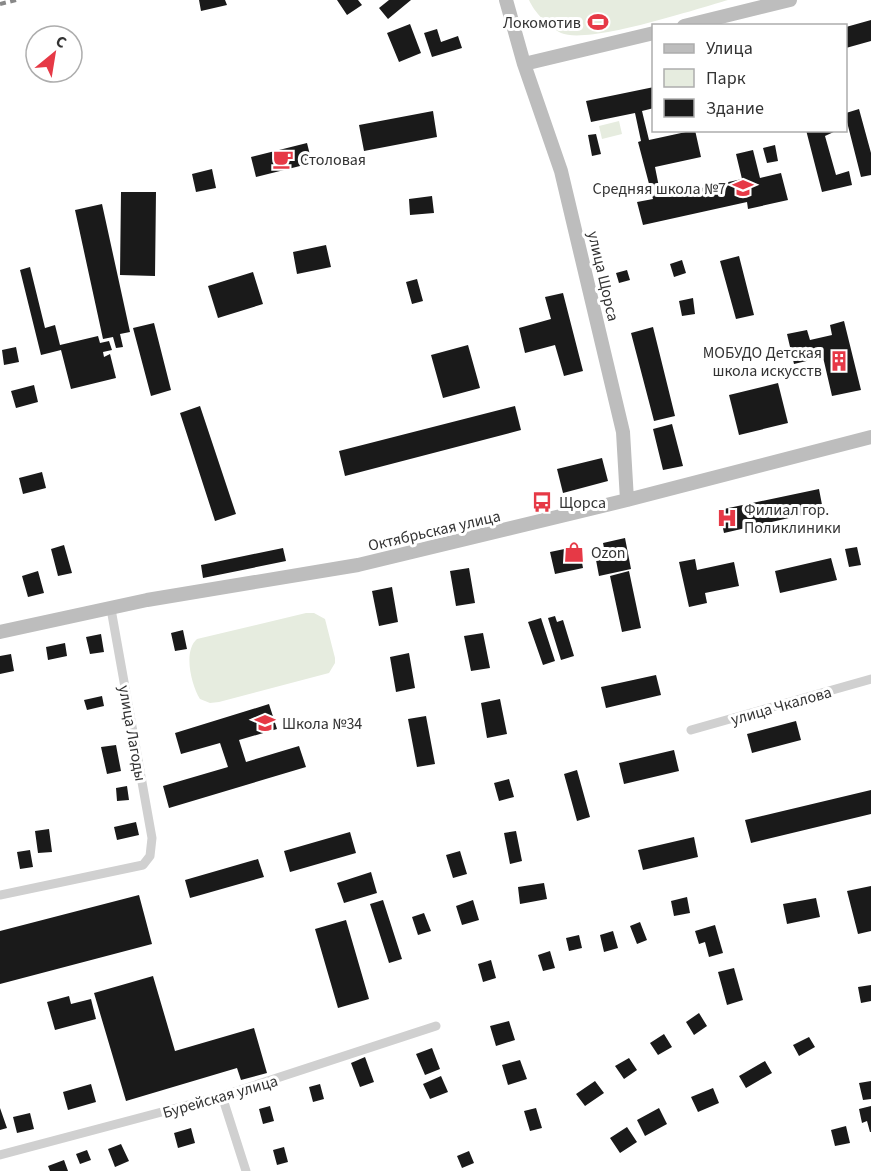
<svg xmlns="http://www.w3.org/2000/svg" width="871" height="1171" font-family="'Source Sans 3',sans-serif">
  <rect width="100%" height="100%" fill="#fff"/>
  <path fill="#e6ecdf" d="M529,0H728C696,9 588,45 561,33C549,27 534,12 529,0Z
    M619,121L622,134L602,139L599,126Z
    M306,613H314L325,619L335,658V663L329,673L219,702L210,703L200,699C191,684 183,651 197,639Z"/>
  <path fill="#1a1a1a" d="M199,0H225L227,5L201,11Z
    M337,0H358L362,5L347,15Z
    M389,0H411L388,19L379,8Z
    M871,20V41L846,48V27Z
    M410,24L421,53L399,62L387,33Z
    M437,29L441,42L458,36L462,48L432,57L424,33Z
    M654,87V108L642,111L649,140L695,130L701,157L655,167L661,197L742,179L736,154L753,150L760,178L781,173L788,200L748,209L747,202L643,225L637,202L653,199L638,142L641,141L635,113L591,122L586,101Z
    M859,109L871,153V175L861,177L846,118V113Z
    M433,111L437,137L364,151L359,125Z
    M806,130H838L825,136L836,175L849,171L852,185L822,192Z
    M596,134L601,154L592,156L588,135Z
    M307,143L312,163L256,177L251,157Z
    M775,145L778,161L767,163L763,148Z
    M212,169L216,188L196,192L192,174Z
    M121,192H156L155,276L120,275Z
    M432,196L434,213L410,215L409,199Z
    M102,204L130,332L120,334L123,347L116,348L113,337L103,339L75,210Z
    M326,245L331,267L297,274L293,252Z
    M739,256L754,315L736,319L720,261Z
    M682,260L686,273L674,277L670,264Z
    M30,267L45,328L55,325L60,345L98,336L100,343L109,341L112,350L103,352L104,357L110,354L116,378L71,389L61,350L41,355L20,270Z
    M627,270L630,280L619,283L616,273Z
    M253,272L263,304L218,318L208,286Z
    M417,279L423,301L412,304L406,282Z
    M563,293L583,371L564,376L555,345L525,353L519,328L551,319L545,297Z
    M693,298L695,314L682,316L679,301Z
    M844,321L861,390L832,396L823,357L794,364L787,334L807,330L810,340L832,335L830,325Z
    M154,323L171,390L151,396L133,328Z
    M653,327L675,416L654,421L631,333Z
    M468,345L480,388L443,398L431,355Z
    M16,347L19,362L4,365L2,350Z
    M778,383L788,423L739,435L729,395Z
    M34,385L38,402L16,408L11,391Z
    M200,406L236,514L215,521L180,413Z
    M515,406L521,430L345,476L339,451Z
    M672,424L683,466L663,470L653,429Z
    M602,458L608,481L563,493L557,469Z
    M42,472L46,488L23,494L19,478Z
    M819,489L823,510L724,533L719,510Z
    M625,538L631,569L599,576L596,560L606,558L603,543Z
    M64,545L72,573L58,576L51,549Z
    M579,546L583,568L555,574L550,552Z
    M857,547L861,565L849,567L845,549Z
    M283,548L286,561L203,578L201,565Z
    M831,558L837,580L780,593L775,571Z
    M695,559L697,570L734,562L739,586L705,593L707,603L689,607L679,562Z
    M469,568L475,603L456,606L450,571Z
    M38,571L44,593L28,597L22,576Z
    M629,571L641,628L622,632L610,576Z
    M392,587L398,622L379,626L372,591Z
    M555,616L557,622L563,620L574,656L561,660L548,618Z
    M541,618L555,661L543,665L528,622Z
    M183,630L187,649L175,651L171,633Z
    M483,633L490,668L471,671L464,636Z
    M101,634L104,652L90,654L86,637Z
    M65,643L67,656L48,660L46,647Z
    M409,653L415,688L396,692L390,657Z
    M11,654L14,671L0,674V656Z
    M656,675L661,695L606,708L601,687Z
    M102,696L104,706L87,710L84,700Z
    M500,699L507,734L487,738L481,703Z
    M269,704L277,729L239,740L246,762L299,746L306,767L169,808L163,786L228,767L220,743L181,754L175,733Z
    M426,716L435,764L417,767L408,719Z
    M796,721L801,740L752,753L747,734Z
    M116,745L121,771L107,774L101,747Z
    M674,750L679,771L624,784L619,763Z
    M577,770L590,817L577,821L564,774Z
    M509,779L514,797L499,801L494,783Z
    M127,786L129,800L117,801L116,788Z
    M871,790V814L751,843L745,820Z
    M136,822L139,835L117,840L114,827Z
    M49,829L52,852L38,853L35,831Z
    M516,831L522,861L510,864L504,833Z
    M350,832L356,853L290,872L284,851Z
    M694,837L698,857L643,870L638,850Z
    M30,850L33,867L20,869L17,852Z
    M460,851L467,874L453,878L446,855Z
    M258,859L264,877L190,898L185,880Z
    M371,872L377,893L344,903L337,883Z
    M544,883L547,899L520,904L518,887Z
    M871,886V931L858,934L847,891Z
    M139,895L152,944L0,984V931Z
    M687,897L690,913L674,916L671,901Z
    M816,898L820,917L787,924L783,904Z
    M383,900L402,959L389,963L370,904Z
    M473,900L479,920L462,925L456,906Z
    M424,913L431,931L418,935L412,917Z
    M346,920L369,999L338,1008L315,929Z
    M640,922L647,940L637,944L630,926Z
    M715,925L723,953L709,957L705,942L699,944L695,931Z
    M613,931L618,948L604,952L600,935Z
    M579,935L582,948L569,951L566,938Z
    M550,951L555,968L543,971L538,955Z
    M491,960L496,978L483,982L478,964Z
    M734,968L743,1000L727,1005L718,972Z
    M153,976L175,1051L254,1028L267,1073L241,1080L237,1068L126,1101L94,993Z
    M871,985V1001L861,1003L858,987Z
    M69,996L71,1004L91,999L96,1019L55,1030L47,1002Z
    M699,1013L707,1026L694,1035L686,1022Z
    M509,1021L515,1040L496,1046L490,1026Z
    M664,1034L672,1047L658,1055L650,1043Z
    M809,1037L815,1047L799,1056L793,1045Z
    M432,1048L440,1069L425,1075L416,1054Z
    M365,1057L374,1082L360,1087L351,1063Z
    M629,1058L637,1070L624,1079L615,1066Z
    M520,1060L527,1079L508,1085L502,1065Z
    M765,1061L772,1073L746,1088L739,1076Z
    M441,1076L448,1092L430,1099L423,1084Z
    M595,1081L604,1093L585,1106L576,1094Z
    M871,1081V1099L863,1100L859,1083Z
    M91,1084L96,1102L68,1110L63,1092Z
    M320,1084L324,1099L313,1102L309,1087Z
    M713,1088L719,1103L698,1112L691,1097Z
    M270,1106L274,1121L263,1124L259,1109Z
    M871,1106V1132H870L867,1121L862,1123L859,1109Z
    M0,1108L7,1128L0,1130Z
    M536,1108L542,1128L530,1131L524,1111Z
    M659,1108L667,1124L645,1136L637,1120Z
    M30,1113L34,1129L17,1133L13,1117Z
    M846,1126L850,1143L835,1146L831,1130Z
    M627,1127L637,1142L620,1153L610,1138Z
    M191,1128L195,1143L178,1148L174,1133Z
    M121,1144L129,1161L115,1167L108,1149Z
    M284,1147L288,1162L277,1165L273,1150Z
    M87,1150L91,1160L80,1164L76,1154Z
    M469,1151L474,1163L462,1168L457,1156Z
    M64,1160L68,1171H50L48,1166Z"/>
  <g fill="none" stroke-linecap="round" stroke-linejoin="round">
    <path stroke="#d0d0d0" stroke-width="9" d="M691,730L871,679
      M0,895L143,865L150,856L152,838L111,609
      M222,1096L246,1171
      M0,1155L222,1096L436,1026"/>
    <path stroke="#bdbdbd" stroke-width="14" d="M506,0L524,64L561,171L623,432L627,500
      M684,26L790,0
      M524,64L654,33
      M0,632L147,600L358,565L627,500L871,437"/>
    <path stroke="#888" stroke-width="4" stroke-dasharray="6 4.5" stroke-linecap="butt" d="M0,4L16,0"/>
  </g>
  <defs>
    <g id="stadium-bare" transform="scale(1.62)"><path d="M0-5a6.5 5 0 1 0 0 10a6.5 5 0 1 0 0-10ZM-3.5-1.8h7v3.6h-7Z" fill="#e63946" stroke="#fff" stroke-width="2.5" paint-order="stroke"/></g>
    <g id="cafe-bare" transform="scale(1.62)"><path d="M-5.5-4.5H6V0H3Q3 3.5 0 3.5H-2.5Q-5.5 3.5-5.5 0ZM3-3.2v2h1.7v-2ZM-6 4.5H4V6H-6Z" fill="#e63946" stroke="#fff" stroke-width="2.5" paint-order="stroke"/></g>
    <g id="school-bare" transform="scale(1.62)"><path d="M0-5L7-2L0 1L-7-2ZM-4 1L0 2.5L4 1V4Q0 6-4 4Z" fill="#e63946" stroke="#fff" stroke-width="2.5" paint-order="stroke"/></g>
    <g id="building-bare" transform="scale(1.62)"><path d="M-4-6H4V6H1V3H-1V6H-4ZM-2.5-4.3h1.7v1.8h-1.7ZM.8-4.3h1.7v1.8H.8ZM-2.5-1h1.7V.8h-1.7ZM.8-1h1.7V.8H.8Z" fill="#e63946" stroke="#fff" stroke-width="2.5" paint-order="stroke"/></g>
    <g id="bus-bare" transform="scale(1.62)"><path d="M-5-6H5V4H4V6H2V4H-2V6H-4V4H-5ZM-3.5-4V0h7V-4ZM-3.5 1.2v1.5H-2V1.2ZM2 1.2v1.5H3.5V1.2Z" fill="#e63946" stroke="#fff" stroke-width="2.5" paint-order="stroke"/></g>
    <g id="hospital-bare" transform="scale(1.62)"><path d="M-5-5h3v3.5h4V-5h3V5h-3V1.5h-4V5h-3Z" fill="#e63946" stroke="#fff" stroke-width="2.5" paint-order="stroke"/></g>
    <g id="shop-bare" transform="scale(1.62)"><path d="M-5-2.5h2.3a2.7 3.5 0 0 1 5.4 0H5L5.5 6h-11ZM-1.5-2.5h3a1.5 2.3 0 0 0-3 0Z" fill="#e63946" stroke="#fff" stroke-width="2.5" paint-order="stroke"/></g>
  </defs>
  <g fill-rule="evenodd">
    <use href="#stadium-bare" x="598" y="22"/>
    <use href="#cafe-bare" x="283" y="159"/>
    <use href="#school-bare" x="743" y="188"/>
    <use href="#building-bare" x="839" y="361"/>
    <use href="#bus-bare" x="542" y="502"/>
    <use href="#hospital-bare" x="727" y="518"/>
    <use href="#shop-bare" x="574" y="552"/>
    <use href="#school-bare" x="265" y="723"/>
  </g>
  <g text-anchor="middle" stroke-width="6" stroke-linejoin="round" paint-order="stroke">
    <g font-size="16" fill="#333" stroke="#fff" text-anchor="start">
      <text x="581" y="28" text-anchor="end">Локомотив</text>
      <text x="300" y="165">Столовая</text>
      <text x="726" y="194" text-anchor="end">Средняя школа №7</text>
      <text x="822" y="358" text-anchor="end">МОБУДО Детская<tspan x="822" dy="18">школа искусcтв</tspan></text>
      <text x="559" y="508">Щорса</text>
      <text x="744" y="515">Филиал гор.<tspan x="744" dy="18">Поликлиники</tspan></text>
      <text x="591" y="558">Ozon</text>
      <text x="282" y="729">Школа №34</text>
    </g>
    <g font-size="16" fill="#333" stroke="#fff">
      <text transform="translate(604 276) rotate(77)" y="6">улица Щорса</text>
      <text transform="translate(434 530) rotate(-13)" y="6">Октябрьская улица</text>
      <text transform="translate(781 705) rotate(-16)" y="6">улица Чкалова</text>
      <text transform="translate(133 733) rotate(80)" y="6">улица Лагоды</text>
      <text transform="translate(220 1096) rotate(-16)" y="6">Бурейская улица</text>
    </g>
  </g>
  <rect x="652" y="24" width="195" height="108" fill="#ffffff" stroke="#adadad" stroke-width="1.5"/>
  <rect x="664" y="44" width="30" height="9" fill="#bdbdbd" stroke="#adadad" stroke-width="1.5"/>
  <text x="706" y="54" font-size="18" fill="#333333">Улица</text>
  <rect x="664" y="69" width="30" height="18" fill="#e6ecdf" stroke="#adadad" stroke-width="1.5"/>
  <text x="706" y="84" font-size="18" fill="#333333">Парк</text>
  <rect x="664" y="99" width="30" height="18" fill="#1a1a1a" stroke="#adadad" stroke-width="1.5"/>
  <text x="706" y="114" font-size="18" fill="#333333">Здание</text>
  <g transform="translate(54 54) rotate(30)"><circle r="28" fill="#ffffff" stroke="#adadad" stroke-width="1.5"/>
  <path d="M0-4.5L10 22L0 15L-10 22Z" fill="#e63946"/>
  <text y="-9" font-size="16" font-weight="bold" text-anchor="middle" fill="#333333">С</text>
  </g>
</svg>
